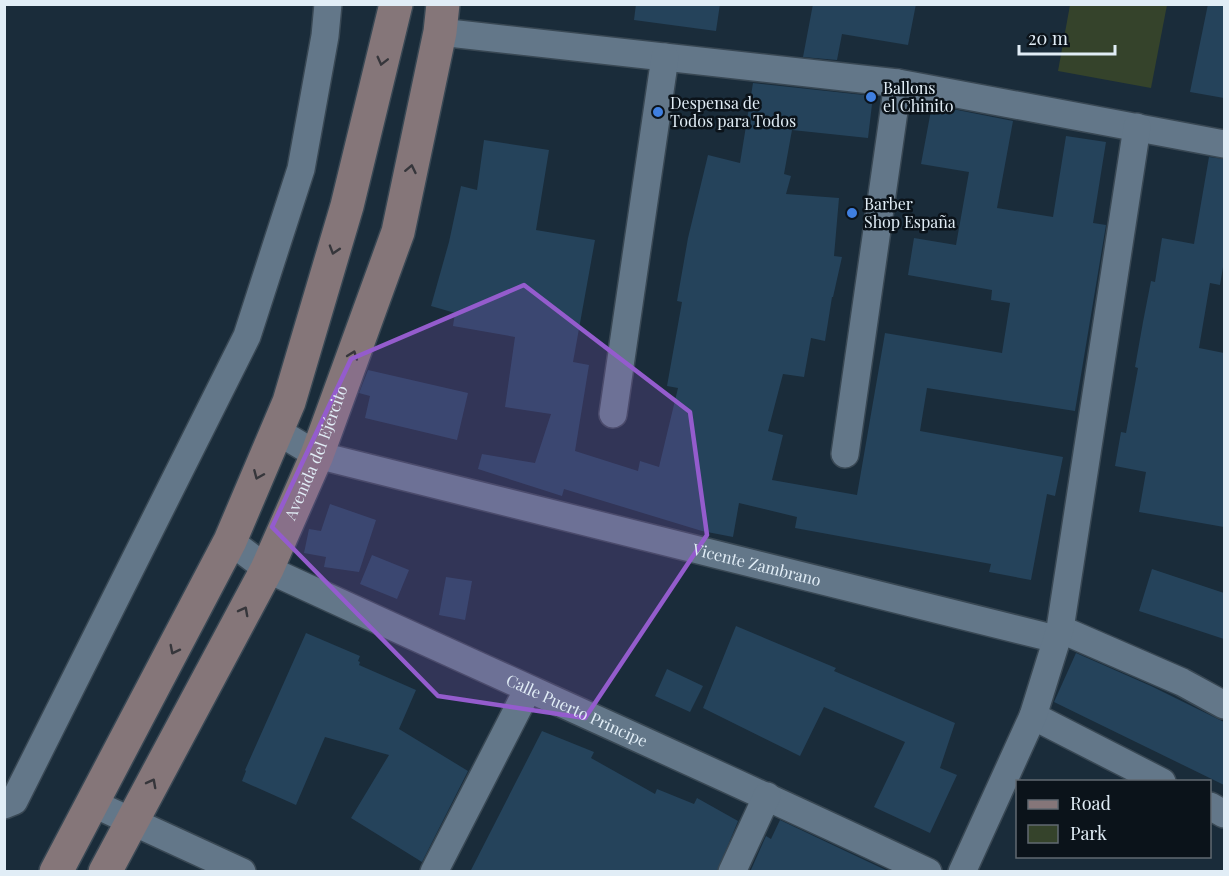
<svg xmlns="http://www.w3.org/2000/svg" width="1229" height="876" font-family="'Playfair Display',serif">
  <rect width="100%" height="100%" fill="#1a2c3a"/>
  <path fill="#35432b" d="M1070,5H1167L1151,88L1058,71Z"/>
  <path fill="#25435b" d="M636,4H720L716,31L634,20Z
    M813,4H916L908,45L842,34L837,60L803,57Z
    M1208,4H1224V98L1190,92Z
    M753,83L873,96L868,138L792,130L784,174L791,176L786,194L839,198L834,256L842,257L833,297H832L825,341L811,338L804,377L783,374L768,431L783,435L772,480L857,495L885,333L1002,353L1010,303L991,300L992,290L908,275L914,238L956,245L969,172L921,164L932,105L1013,121L997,208L1053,217L1066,136L1106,142L1093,223L1106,225L1075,411L927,388L920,431L1063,457L1055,496L1047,494L1031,580L989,572L991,564L795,528L797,517L739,503L733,537L702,531L564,489L562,496L478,469L482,454L535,463L551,414L505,407L515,337L453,326L455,313L431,306L449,242L461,186L477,190L484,140L549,150L536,230L595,240L573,362L589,365L575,451L638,471L640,461L659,467L678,388L667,386L682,302L677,301L688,238L708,155L740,163Z
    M1209,157L1224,159V261L1220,285L1210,283L1199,348L1224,353V527L1139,512L1146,472L1115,466L1121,432L1126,433L1138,368L1135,367L1143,322L1151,281L1155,282L1162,238L1194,244Z
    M368,370L468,393L457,440L365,418L370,396L359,393Z
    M330,504L376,520L359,572L324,567L326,557L304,553L309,529L321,531Z
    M372,555L409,570L397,599L360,584Z
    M1152,569L1224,593V639L1139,611Z
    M446,577L472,581L465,620L439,615Z
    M736,626L836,668L834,671L955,723L940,768L957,775L930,833L874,807L905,742L824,707L800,756L703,708Z
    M306,633L360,656L358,661L360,662L359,665L416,690L399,729L468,771L422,862L351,818L389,755L325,737L296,805L242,781L246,771L245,770Z
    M1076,653L1151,686L1224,722V785L1054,702Z
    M667,669L703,686L690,712L655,696Z
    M542,731L594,752L591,758L655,794L657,789L694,804L697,798L738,821L717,872H470Z
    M780,820L839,848L890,872H750L766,836L771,839Z"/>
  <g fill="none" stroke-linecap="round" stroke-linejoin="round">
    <g stroke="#394854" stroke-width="30">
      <g id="minor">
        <path d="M440,32L898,83L1224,144"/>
        <path d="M613,414L665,57"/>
        <path id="s1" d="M277,431L317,455L1056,639L1060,629L1182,682L1224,705"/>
        <path d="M845,454L898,83"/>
        <path id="s2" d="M230,541L267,569C487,671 708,768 928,872"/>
        <path d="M1033,716L1162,782"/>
        <path d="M92,803L242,872"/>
        <path d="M4,805L14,801L247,336L301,169L325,36L328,4"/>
        <path d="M1210,806L1224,814"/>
        <path d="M434,872L528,689"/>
        <path d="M732,872L767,796"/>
        <path d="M962,872L1033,716L1060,629L1137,127"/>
      </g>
    </g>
    <g stroke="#394854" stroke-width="36">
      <g id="secondary">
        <path d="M56,872L230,541L289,402L347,206L396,4"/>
        <path id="s3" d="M105,872L267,569L317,455L398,232L440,32L443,4"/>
      </g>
    </g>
    <use href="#minor" stroke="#637789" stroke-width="27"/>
    <use href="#secondary" stroke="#857679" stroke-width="33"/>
  </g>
  <defs><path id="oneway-chevron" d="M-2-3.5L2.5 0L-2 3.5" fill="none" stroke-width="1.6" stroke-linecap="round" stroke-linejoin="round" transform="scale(1.5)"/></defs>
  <g stroke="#36363b">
    <use href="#oneway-chevron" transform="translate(382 61) rotate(104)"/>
    <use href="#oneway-chevron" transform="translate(411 169) rotate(-78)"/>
    <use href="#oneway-chevron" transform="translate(334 250) rotate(107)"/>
    <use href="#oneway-chevron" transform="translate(353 355) rotate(-70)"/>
    <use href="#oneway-chevron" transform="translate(258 475) rotate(113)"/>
    <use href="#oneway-chevron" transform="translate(244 611) rotate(-62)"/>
    <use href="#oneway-chevron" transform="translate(174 650) rotate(117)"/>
    <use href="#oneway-chevron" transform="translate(152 783) rotate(-62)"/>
  </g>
  <path fill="#945ccd" fill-opacity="0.2" stroke="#945ccd" stroke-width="4.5" stroke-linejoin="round" d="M524,285L690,412L707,535L585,718L438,696L272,527L351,359Z"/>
  <g fill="#3f7fe0" stroke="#0b131a" stroke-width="2">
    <circle cx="871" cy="97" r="6"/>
    <circle cx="658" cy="112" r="6"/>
    <circle cx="852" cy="213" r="6"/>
  </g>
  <g text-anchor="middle" stroke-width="5" stroke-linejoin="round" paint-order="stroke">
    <g font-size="16" fill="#e1edf6" stroke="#0b131a" text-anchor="start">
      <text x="883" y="94">Ballons<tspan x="883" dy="18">el Chinito</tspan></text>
      <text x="670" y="109">Despensa de<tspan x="670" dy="18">Todos para Todos</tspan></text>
      <text x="864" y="210">Barber<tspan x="864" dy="18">Shop España</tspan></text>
    </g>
    <g font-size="16" fill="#e1edf6" stroke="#0b131a">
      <text dy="6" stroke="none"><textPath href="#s3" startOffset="470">Avenida del Ejército</textPath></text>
      <text dy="6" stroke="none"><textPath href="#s1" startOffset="500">Vicente Zambrano</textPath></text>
      <text dy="6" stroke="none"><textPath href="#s2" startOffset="387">Calle Puerto Principe</textPath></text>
    </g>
  </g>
  <rect width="1229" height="876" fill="none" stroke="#e1edf6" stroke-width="12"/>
  <rect x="1016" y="780" width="195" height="78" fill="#0b131a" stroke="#616a72" stroke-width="1.5"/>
  <rect x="1028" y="800" width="30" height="9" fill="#857679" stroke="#616a72" stroke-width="1.5"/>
  <text x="1070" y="810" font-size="18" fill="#e1edf6">Road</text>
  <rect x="1028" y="825" width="30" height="18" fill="#35432b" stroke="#616a72" stroke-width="1.5"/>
  <text x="1070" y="840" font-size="18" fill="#e1edf6">Park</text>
  <path d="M1019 45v9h96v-9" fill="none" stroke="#e1edf6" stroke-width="3"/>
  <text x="1028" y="45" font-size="18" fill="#e1edf6" stroke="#0b131a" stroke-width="4.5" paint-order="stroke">20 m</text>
</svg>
